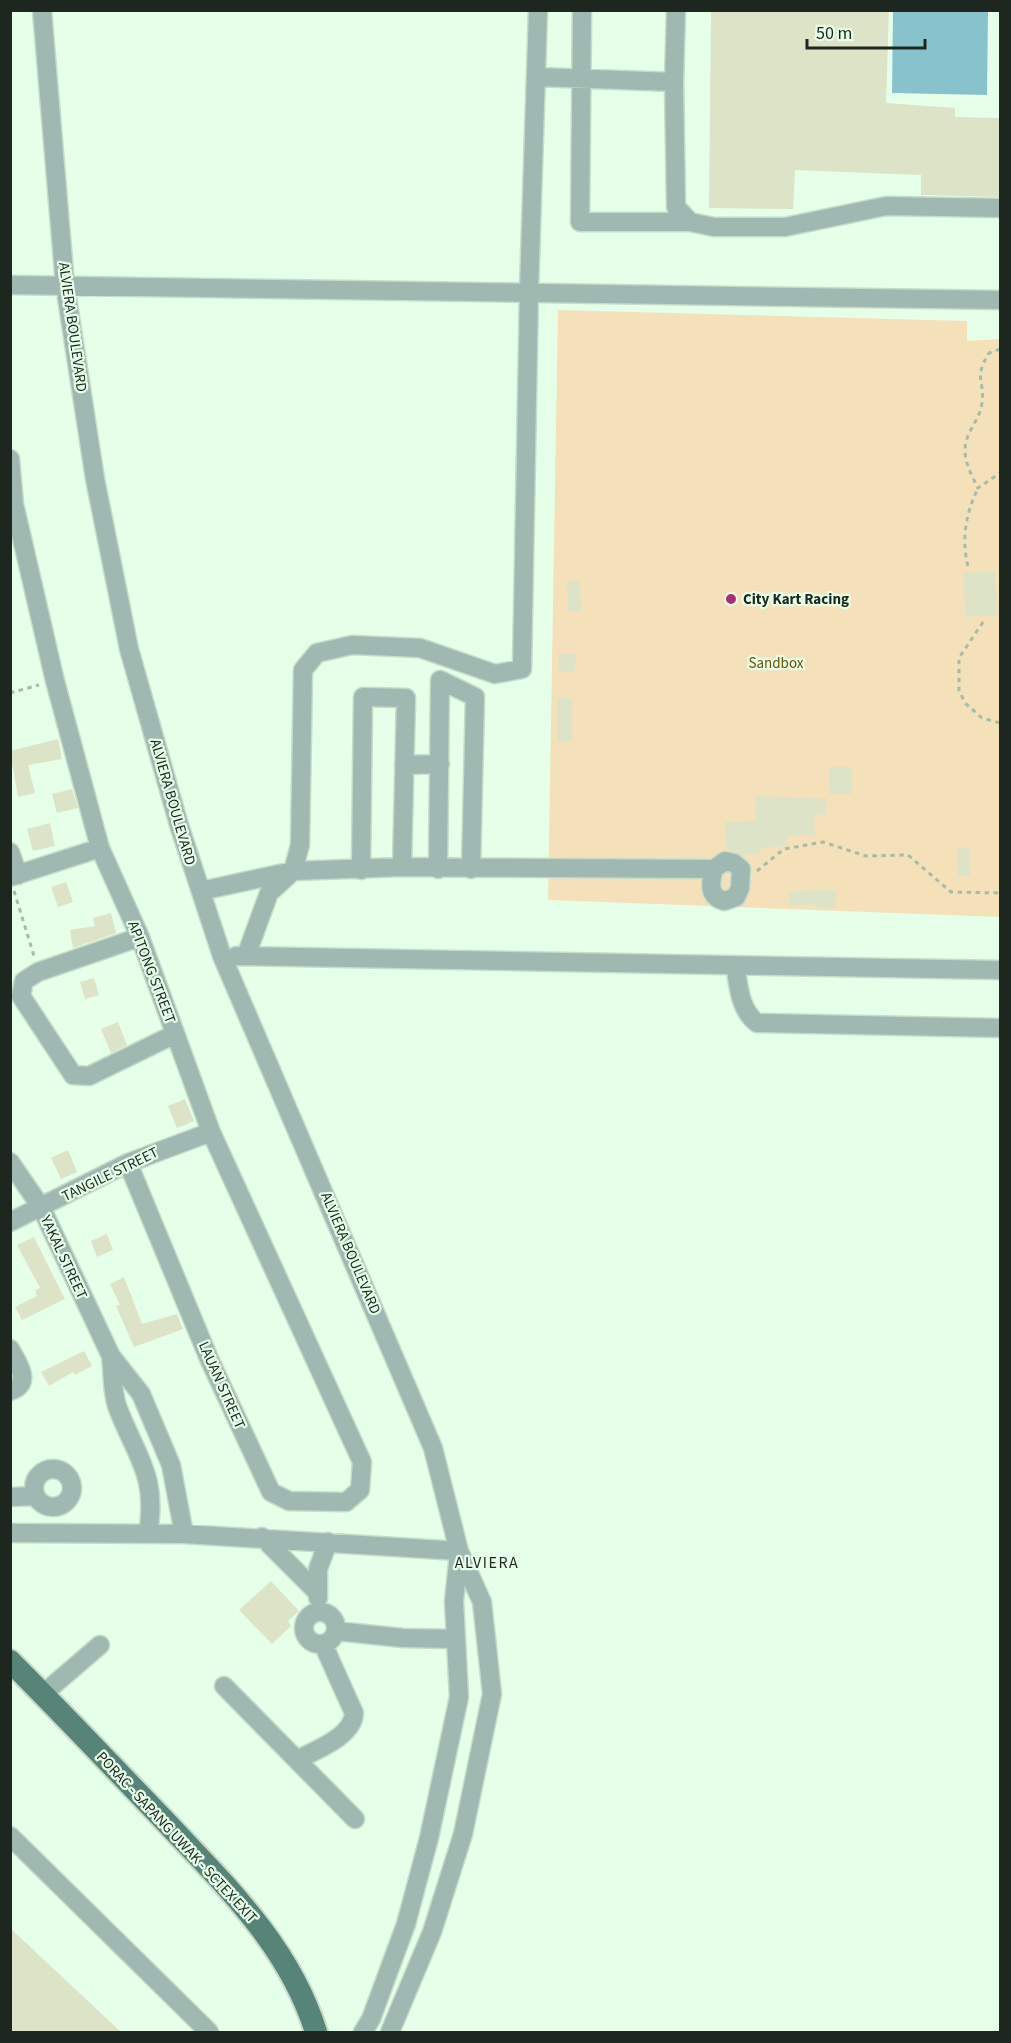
<svg xmlns="http://www.w3.org/2000/svg" width="1011" height="2043" font-family="'Source Sans 3',sans-serif">
  <rect width="100%" height="100%" fill="#e6ffe8"/>
  <path fill="#f4e1b9" d="M558,310L967,321V341L1000,339V917L548,900Z"/>
  <path fill="#88c2cd" d="M893,11H988L987,95L892,93Z"/>
  <path fill="#dde3c6" d="M711,10H889L886,103L955,108V117L1000,118V197L921,195V175L795,170L793,209L709,208Z
    M995,571L998,615L966,617L963,573Z
    M567,581H580L581,611H568Z
    M559,654H576L575,672H558Z
    M557,698H572V742H557Z
    M58,739L62,759L28,765L35,793L18,797L10,751Z
    M829,767H852V794H830Z
    M72,789L78,808L57,813L52,794Z
    M756,796L826,799V815L814,814L815,835L786,837L787,846L760,848L761,854L742,855L727,850L725,822L755,821Z
    M50,823L55,846L33,851L27,829Z
    M969,848L970,876H958L957,849Z
    M66,882L73,902L58,907L51,887Z
    M819,890H836V908L816,907V904L790,906L789,892Z
    M111,913L116,933L73,948L70,930L95,926L93,918Z
    M94,978L99,995L85,999L80,982Z
    M118,1022L127,1045L111,1053L101,1029Z
    M185,1099L194,1121L177,1128L168,1106Z
    M68,1150L77,1172L61,1179L51,1158Z
    M107,1234L113,1250L97,1257L91,1241Z
    M34,1237L65,1299L22,1320L15,1307L37,1296L35,1290L40,1288L17,1245Z
    M124,1277L142,1324L177,1314L183,1329L134,1347L116,1306L120,1305L110,1284Z
    M84,1351L92,1366L75,1375L73,1372L49,1386L41,1372Z
    M271,1581L299,1611L288,1621L291,1626L272,1644L239,1610Z
    M10,1928L121,2032H10Z"/>
  <g fill="none" stroke-linecap="round" stroke-linejoin="round">
    <g stroke="#c6dcc8" stroke-width="21">
      <path id="minor" d="M42,10L65,285L95,479L129,649L179,825L222,956L433,1448L459,1551L482,1602L492,1694L463,1834L432,1932L390,2032
        M582,10L580,222H690
        M537,77L674,82L676,207L690,222L714,227H785L886,206L1000,208
        M674,82L676,10
        M10,285L1000,300
        M10,459L14,504L55,681L100,848L140,937L211,1132L362,1462L360,1490L346,1502L289,1501L271,1492L210,1361L128,1163
        M404,765L440,764
        M10,852L18,875
        M725,861L734,863L741,869L740,888L736,897L724,901C708,896 710,883 714,869Z
        M438,869L440,680L475,697L471,869
        M361,870L363,697L406,698L402,867
        M10,877L100,848
        M201,891L293,871L402,867L714,869
        M140,937L38,972L24,981L21,996L73,1075L89,1076L175,1034
        M236,956L1000,970
        M246,956L269,893L293,871L300,845L303,670L317,653L352,645L420,648L495,674L522,669L529,291L538,10
        M735,965C739,986 739,1009 757,1023L1000,1028
        M10,1162L41,1207L111,1356L141,1394L171,1465L184,1534
        M10,1222L128,1163L211,1132
        M10,1349C18,1363 33,1384 10,1391
        M111,1356C113,1372 112,1391 117,1406C136,1457 158,1475 148,1533
        M34 1488a19 19 0 1 1 38 0a19 19 0 1 1-38 0Z
        M10,1497L35,1496
        M10,1533L184,1534L459,1551
        M262,1537L316,1591
        M318,1598V1569L328,1542
        M304 1628a16 16 0 1 1 32 0a16 16 0 1 1-32 0Z
        M336,1631L403,1638L456,1639
        M224,1686L355,1819
        M43,1694L100,1645
        M297,1760C315,1750 353,1737 354,1713L323,1644
        M10,1836L209,2032
        M363,2032L371,2019L406,1924L429,1838L459,1697L454,1601L459,1553"/>
    </g>
    <g stroke="#c6dcc8" stroke-width="26">
      <path id="major" d="M10,1661C62,1713 112,1766 163,1819C224,1884 289,1945 316,2032"/>
    </g>
    <path stroke="#a7bba9" stroke-width="3" stroke-dasharray="4.5 4.5" stroke-linecap="butt" d="M1000,349L989,353C973,379 985,379 982,403C980,418 969,429 966,442C962,458 971,474 978,488L1000,473
      M968,566C961,539 966,513 978,488
      M983,622L959,658V690L965,703L982,718L1000,723
      M10,693L39,685
      M757,871L784,849L823,842L866,856L908,855L951,892L1000,893
      M14,891L34,956"/>
    <use href="#minor" stroke="#a0b8b2" stroke-width="18"/>
    <use href="#major" stroke="#568479" stroke-width="22"/>
  </g>
  <circle fill="#ae2c76" stroke="#e6ffe8" stroke-width="2" cx="731" cy="599" r="6"/>
  <g text-anchor="middle" stroke-width="4.5" stroke-linejoin="round" paint-order="stroke">
    <g font-size="15" fill="#1e271f" stroke="#e6ffe8">
      <text transform="translate(73 327) rotate(82)" y="5">ALVIERA BOULEVARD</text>
      <text transform="translate(173 802) rotate(74)" y="5">ALVIERA BOULEVARD</text>
      <text transform="translate(152 972) rotate(69)" y="5">APITONG STREET</text>
      <text transform="translate(110 1174) rotate(-26)" y="5">TANGILE STREET</text>
      <text transform="translate(351 1253) rotate(67)" y="5">ALVIERA BOULEVARD</text>
      <text transform="translate(64 1257) rotate(65)" y="5">YAKAL STREET</text>
      <text transform="translate(222 1385) rotate(66)" y="5">LAUAN STREET</text>
      <text transform="translate(177 1837) rotate(47)" y="5">PORAC - SAPANG UWAK - SCTEX EXIT</text>
    </g>
    <g font-size="15" font-weight="bold" fill="#1e271f" stroke="#e6ffe8" text-anchor="start">
      <text x="743" y="604">City Kart Racing</text>
    </g>
    <g font-size="15" fill="#6e5103" stroke="#e6ffe8">
      <text x="776" y="668">Sandbox</text>
    </g>
    <g font-size="16" letter-spacing="1.5" fill="#1e271f" stroke="#e6ffe8">
      <text x="487" y="1568">ALVIERA</text>
    </g>
  </g>
  <rect width="1011" height="2043" fill="none" stroke="#1e271f" stroke-width="24"/>
  <path d="M807 39v9h118v-9" fill="none" stroke="#1e271f" stroke-width="3"/>
  <text x="816" y="39" font-size="18" fill="#1e271f" stroke="#e6ffe8" stroke-width="4.5" paint-order="stroke">50 m</text>
</svg>
